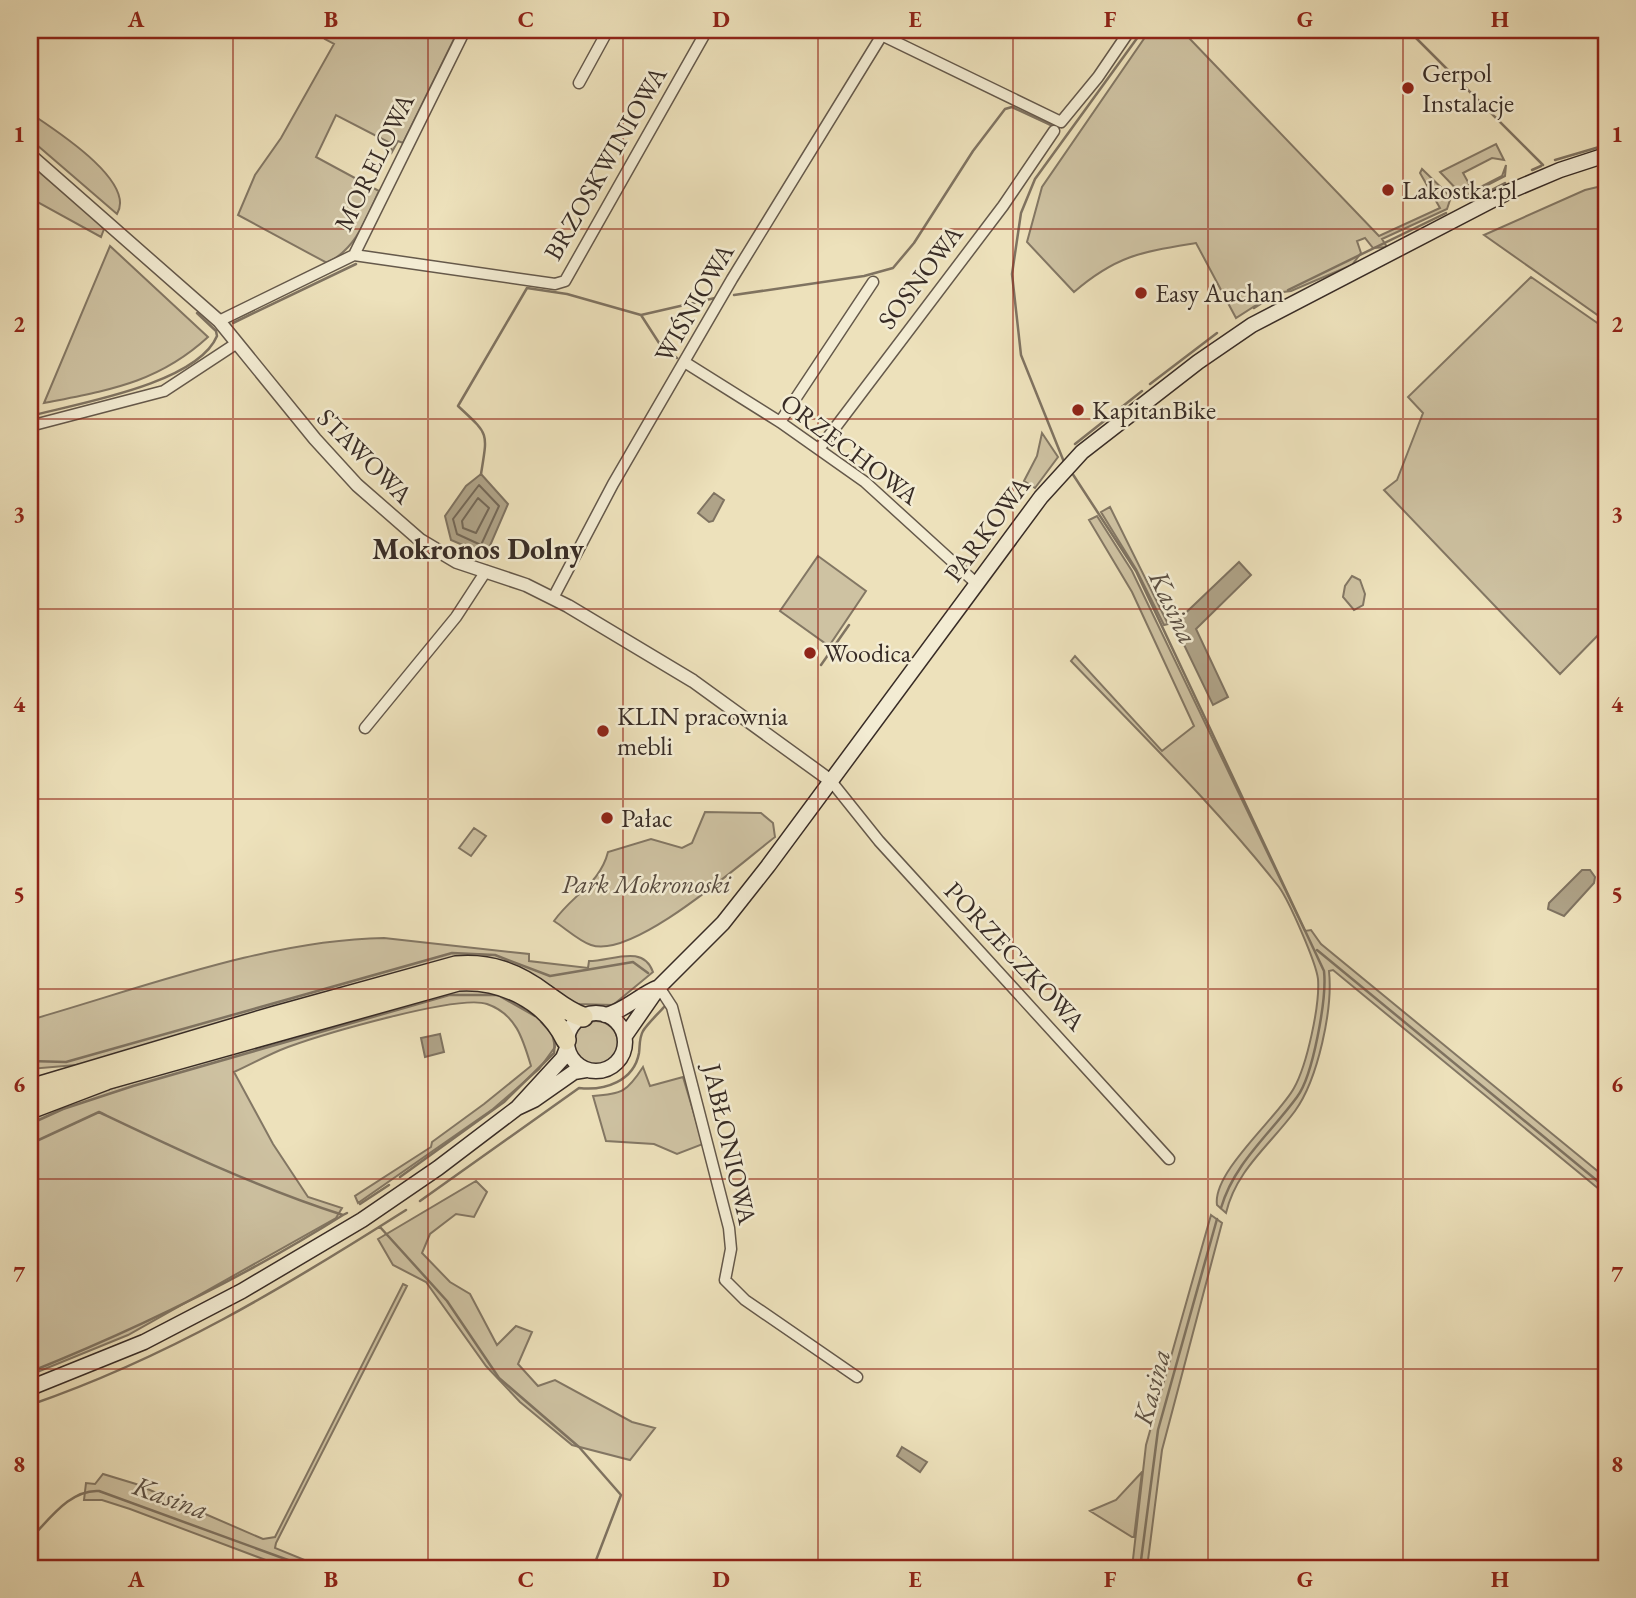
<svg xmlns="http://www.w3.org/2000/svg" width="1636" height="1598" font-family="'EB Garamond',serif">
  <rect width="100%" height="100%" fill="#ede1bb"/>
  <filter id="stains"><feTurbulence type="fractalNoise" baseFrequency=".00286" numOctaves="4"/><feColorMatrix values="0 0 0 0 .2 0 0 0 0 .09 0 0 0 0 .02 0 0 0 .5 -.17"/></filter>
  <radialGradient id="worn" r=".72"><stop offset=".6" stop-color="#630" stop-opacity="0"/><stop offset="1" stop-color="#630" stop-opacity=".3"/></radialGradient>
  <path fill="#cec2a2" stroke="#837764" stroke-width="2" d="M330,30H437L454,39L403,143L398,141L392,152L390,143L336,115L316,157L379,191C366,219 356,249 327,263L238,215L255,175L281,138L334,44L325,39Z
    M1150,30H1197L1189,38L1379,236L1440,208L1420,173L1422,169L1451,197L1447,209L1382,239L1387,247L1373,248L1365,238L1357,241L1361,253L1352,265L1291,291L1275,293L1236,318L1196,243C1142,252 1117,255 1074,292L1027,242L1042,187Z
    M30,113C52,128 137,181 117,214L30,139Z
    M1496,144L1504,160L1492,158L1463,173L1473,191L1502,176L1506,165L1505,176L1464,197L1440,172Z
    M30,164L95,219L104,229L101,237L30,198Z
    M1606,185V321L1484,235L1585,190Z
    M110,246L208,337C158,383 109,390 44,403Z
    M1531,277L1606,329V627L1560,674L1384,490L1397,480L1423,413L1408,397Z
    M1042,433L1058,457L1035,488L1024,481L1037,456Z
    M1110,507L1168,624L1164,625L1136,569L1101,512Z
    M1097,516L1132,571L1305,931L1311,930L1321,944L1606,1178V1195L1333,970L1329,971C1333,1009 1318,1079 1295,1111C1270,1145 1236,1170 1226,1213L1217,1205C1212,1172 1279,1116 1294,1088C1307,1065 1320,1005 1318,979C1316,962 1289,901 1279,887C1216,807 1141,734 1071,661L1075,656L1162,751L1194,726L1132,592L1089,520Z
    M818,556L866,591L829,646L780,611Z
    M1352,576L1360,580L1365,594L1363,605L1354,610L1343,597L1345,586Z
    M705,812L761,813L773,823L775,837C741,863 633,960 591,945C579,941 565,928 554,921C572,895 600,884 608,852L651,839L682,848L692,843Z
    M474,828L486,836L471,856L459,848Z
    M384,938L529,954V961L588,968L589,961C612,961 643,944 653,972L613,1005L576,1004L519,967L76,1065L30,1069V1020C142,988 267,940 384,938Z
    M444,989H493L544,1018L541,1022L552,1034L555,1047L539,1069L493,1109L358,1203L355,1196L431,1147L432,1142L484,1104L531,1066C523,1039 516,1014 487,1004C458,994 321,1035 288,1047C269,1054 252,1064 234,1072L273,1144L308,1197L342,1208L336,1218L128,1335L30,1375V1113Z
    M574 1043a22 22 0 1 1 44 0a22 22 0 1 1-44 0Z
    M643,1067L650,1086L683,1077L703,1144L677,1154L654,1144L606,1141L593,1096C622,1094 627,1092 643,1067Z
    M476,1181L487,1192L474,1217L456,1214L430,1234L422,1253L450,1282L470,1294L497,1345L516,1326L532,1332L518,1364L538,1386L555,1380L632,1422L655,1428L630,1460L572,1445L520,1402L486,1366L426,1282L393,1265L378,1239Z
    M1211,1215L1222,1223L1162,1450L1147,1568H1132L1146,1445Z
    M403,1284L407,1286L276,1543L275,1548L324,1568H287L130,1509L102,1500H84L86,1483L95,1484L103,1474L136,1484L263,1539L275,1537Z
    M1142,1472L1134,1537H1132L1090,1511L1116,1500Z"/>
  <path fill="#afa388" stroke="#7f7361" stroke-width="2" d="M481,474L508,504L486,555L451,540L445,516L466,486Z
    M714,493L724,500L713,521L709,522L698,513Z
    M1239,562L1251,575L1196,629L1228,697L1213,705L1174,624Z
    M1582,870H1590L1595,877L1594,883L1564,916L1548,909L1549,903Z
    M440,1034L444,1052L425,1057L421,1038Z
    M902,1447L927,1462L920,1472L897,1456Z"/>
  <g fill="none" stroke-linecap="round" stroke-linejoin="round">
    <path stroke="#746857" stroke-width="2" d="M479,485L499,506L481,545L457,534L453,519Z
      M478,498L489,508L476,533L463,528L462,521Z"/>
    <path stroke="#7f7361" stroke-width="2.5" d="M1408,30L1543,165
      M1555,160L1606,145
      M1532,170L1541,166
      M1478,197L1505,183
      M1288,290L1446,213
      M734,295L864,276L893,268L914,243L973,151L1005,109L1012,107L1051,125
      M1254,308L1273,296
      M641,315L661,346L677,358
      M233,323L356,264
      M1150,384L1217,333
      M30,416C76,404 197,384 217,336L216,331L197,313
      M1075,444L1142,391
      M1064,462L1021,355L1012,274L1021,213L1035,179L1143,30
      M1072,473L1136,571L1324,971C1327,998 1313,1076 1297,1097C1270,1134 1234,1163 1221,1208
      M481,474C488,431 489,435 458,406L527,288L567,294L641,315L715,298
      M821,665L849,625
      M1317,950L1606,1188
      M30,1061L66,1062L452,953L495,955L550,976L633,962L648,973
      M30,1124L63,1109L133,1086L449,995H498L535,1016
      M30,1144L99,1112C179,1150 258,1188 343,1215L347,1213
      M400,1177L504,1102L554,1053L555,1039
      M420,1201L579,1088C605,1091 634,1081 639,1053C640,1046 639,1038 643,1031C648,1023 658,1014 664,1007
      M360,1204L389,1185
      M380,1227L447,1301L499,1378L579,1447L621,1495L593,1568
      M30,1372C139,1328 243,1278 343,1215
      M30,1405C169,1357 283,1288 406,1210
      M30,1539C49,1520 70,1489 99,1491L310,1568
      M1140,1568L1158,1430L1217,1219"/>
    <g stroke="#65594b" stroke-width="13">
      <path id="minor" d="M871,30L1061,122L1098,77L1130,30
        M579,83L608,30
        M354,255L555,284L565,281L707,30
        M219,321L354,255L465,30
        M686,363L780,422L865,482L977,584
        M780,422L873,282
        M30,426L164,391L237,343
        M819,449L1003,206L1054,131
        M553,598L613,484L732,279L882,35
        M365,728L456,617L486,571
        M831,781L879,841L1169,1159
        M659,987L672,1007L729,1228L731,1249L725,1280L745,1300L857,1377"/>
    </g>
    <g stroke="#65594b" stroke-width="15">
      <path id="tertiary" d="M30,155L219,321L315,439L357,485L420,540L457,562L526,585L568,606L693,681L831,781"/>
    </g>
    <g stroke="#382c26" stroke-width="17">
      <path id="secondary" d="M567 1042a29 29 0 1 1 58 0a29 29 0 1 1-58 0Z
        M605,1015C625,1011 640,994 659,987
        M625,1036L659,987L723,923L768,866L1041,497L1082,452L1198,362L1252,325L1508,192L1560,170L1606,155
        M518,1107L563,1058L567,1048
        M30,1388L144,1342L242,1291L362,1220L438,1168L517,1108L534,1100L574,1072L586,1070"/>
    </g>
    <g stroke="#382c26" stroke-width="22">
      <path id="motorway" d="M105,1080L458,981C502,978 547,1000 566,1040
        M30,1089L275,1016L456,966C490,963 517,973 545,994C558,1003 568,1012 583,1017
        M30,1109L106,1080"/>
    </g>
    <use href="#minor" stroke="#f3ecd3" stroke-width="10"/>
    <use href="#tertiary" stroke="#f3ecd3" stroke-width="12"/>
    <use href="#secondary" stroke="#f3ecd3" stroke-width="14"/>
    <use href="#motorway" stroke="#ede1bb" stroke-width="19"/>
  </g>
  <path fill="none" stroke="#8f2418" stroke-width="2" stroke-opacity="0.55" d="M233,30V1568M428,30V1568M623,30V1568M818,30V1568M1013,30V1568M1208,30V1568M1403,30V1568M30,229H1606M30,419H1606M30,609H1606M30,799H1606M30,989H1606M30,1179H1606M30,1369H1606"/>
  <g fill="#8f2418" stroke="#f3ecd3" stroke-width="2.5">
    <circle cx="1408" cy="88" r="7"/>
    <circle cx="1388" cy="190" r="7"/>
    <circle cx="1141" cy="293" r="7"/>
    <circle cx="1078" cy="410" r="7"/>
    <circle cx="810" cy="653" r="7"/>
    <circle cx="603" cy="731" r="7"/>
    <circle cx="607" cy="818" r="7"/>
  </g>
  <g text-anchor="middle" stroke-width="5" stroke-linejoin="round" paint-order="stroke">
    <g font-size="26" fill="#382c26" stroke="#f3ecd3" text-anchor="start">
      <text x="1422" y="82">Gerpol<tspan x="1422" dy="30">Instalacje</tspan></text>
      <text x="1402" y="199">Lakostka.pl</text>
      <text x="1155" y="302">Easy Auchan</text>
      <text x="1092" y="419">KapitanBike</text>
      <text x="824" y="662">Woodica</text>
      <text x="617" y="725">KLIN pracownia<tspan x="617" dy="30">mebli</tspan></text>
      <text x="621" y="827">Pałac</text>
    </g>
    <g font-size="26" fill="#382c26" stroke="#f3ecd3">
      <text transform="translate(374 162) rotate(-64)" y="9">MORELOWA</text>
      <text transform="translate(605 163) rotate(-60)" y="9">BRZOSKWINIOWA</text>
      <text transform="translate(920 277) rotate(-53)" y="9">SOSNOWA</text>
      <text transform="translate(694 303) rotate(-60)" y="9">WIŚNIOWA</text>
      <text transform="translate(850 449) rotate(37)" y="9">ORZECHOWA</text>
      <text transform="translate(365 456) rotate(45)" y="9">STAWOWA</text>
      <text transform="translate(987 529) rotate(-53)" y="9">PARKOWA</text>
      <text transform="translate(1015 956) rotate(47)" y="9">PORZECZKOWA</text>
      <text transform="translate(730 1144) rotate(77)" y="9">JABŁONIOWA</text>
    </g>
    <g font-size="26" font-style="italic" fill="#564a3f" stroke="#f3ecd3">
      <text x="646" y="893">Park Mokronoski</text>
    </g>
    <g font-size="28" font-style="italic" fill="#5c5043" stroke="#f3ecd3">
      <text transform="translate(1174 607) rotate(65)" y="10">Kasina</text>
      <text transform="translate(1151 1387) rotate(-75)" y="10">Kasina</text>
      <text transform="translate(171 1497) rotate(20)" y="10">Kasina</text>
    </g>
    <g font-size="30" font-weight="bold" fill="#382c26" stroke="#f3ecd3">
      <text x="478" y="559">Mokronos Dolny</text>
    </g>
  </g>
  <rect width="1636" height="1598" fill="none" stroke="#ede1bb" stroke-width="77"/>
  <rect x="38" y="38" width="1560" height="1522" fill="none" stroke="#8f2418" stroke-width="2.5"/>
  <g font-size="23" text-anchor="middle" font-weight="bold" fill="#8f2418">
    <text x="136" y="27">A</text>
    <text x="331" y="27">B</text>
    <text x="526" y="27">C</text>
    <text x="721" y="27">D</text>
    <text x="915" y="27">E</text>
    <text x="1110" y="27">F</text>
    <text x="1305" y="27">G</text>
    <text x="1500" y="27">H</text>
    <text x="19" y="142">1</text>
    <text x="1617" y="142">1</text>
    <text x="19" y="332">2</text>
    <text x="1617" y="332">2</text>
    <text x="19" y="522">3</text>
    <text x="1617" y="522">3</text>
    <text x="19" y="712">4</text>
    <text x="1617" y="712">4</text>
    <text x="19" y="902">5</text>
    <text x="1617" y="902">5</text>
    <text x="19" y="1092">6</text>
    <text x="1617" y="1092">6</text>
    <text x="19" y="1282">7</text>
    <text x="1617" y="1282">7</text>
    <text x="19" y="1472">8</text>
    <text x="1617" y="1472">8</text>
    <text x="136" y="1587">A</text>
    <text x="331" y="1587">B</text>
    <text x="526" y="1587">C</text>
    <text x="721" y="1587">D</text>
    <text x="915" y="1587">E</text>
    <text x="1110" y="1587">F</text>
    <text x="1305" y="1587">G</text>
    <text x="1500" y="1587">H</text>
  </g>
  <rect width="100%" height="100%" filter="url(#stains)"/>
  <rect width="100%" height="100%" fill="url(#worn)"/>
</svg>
